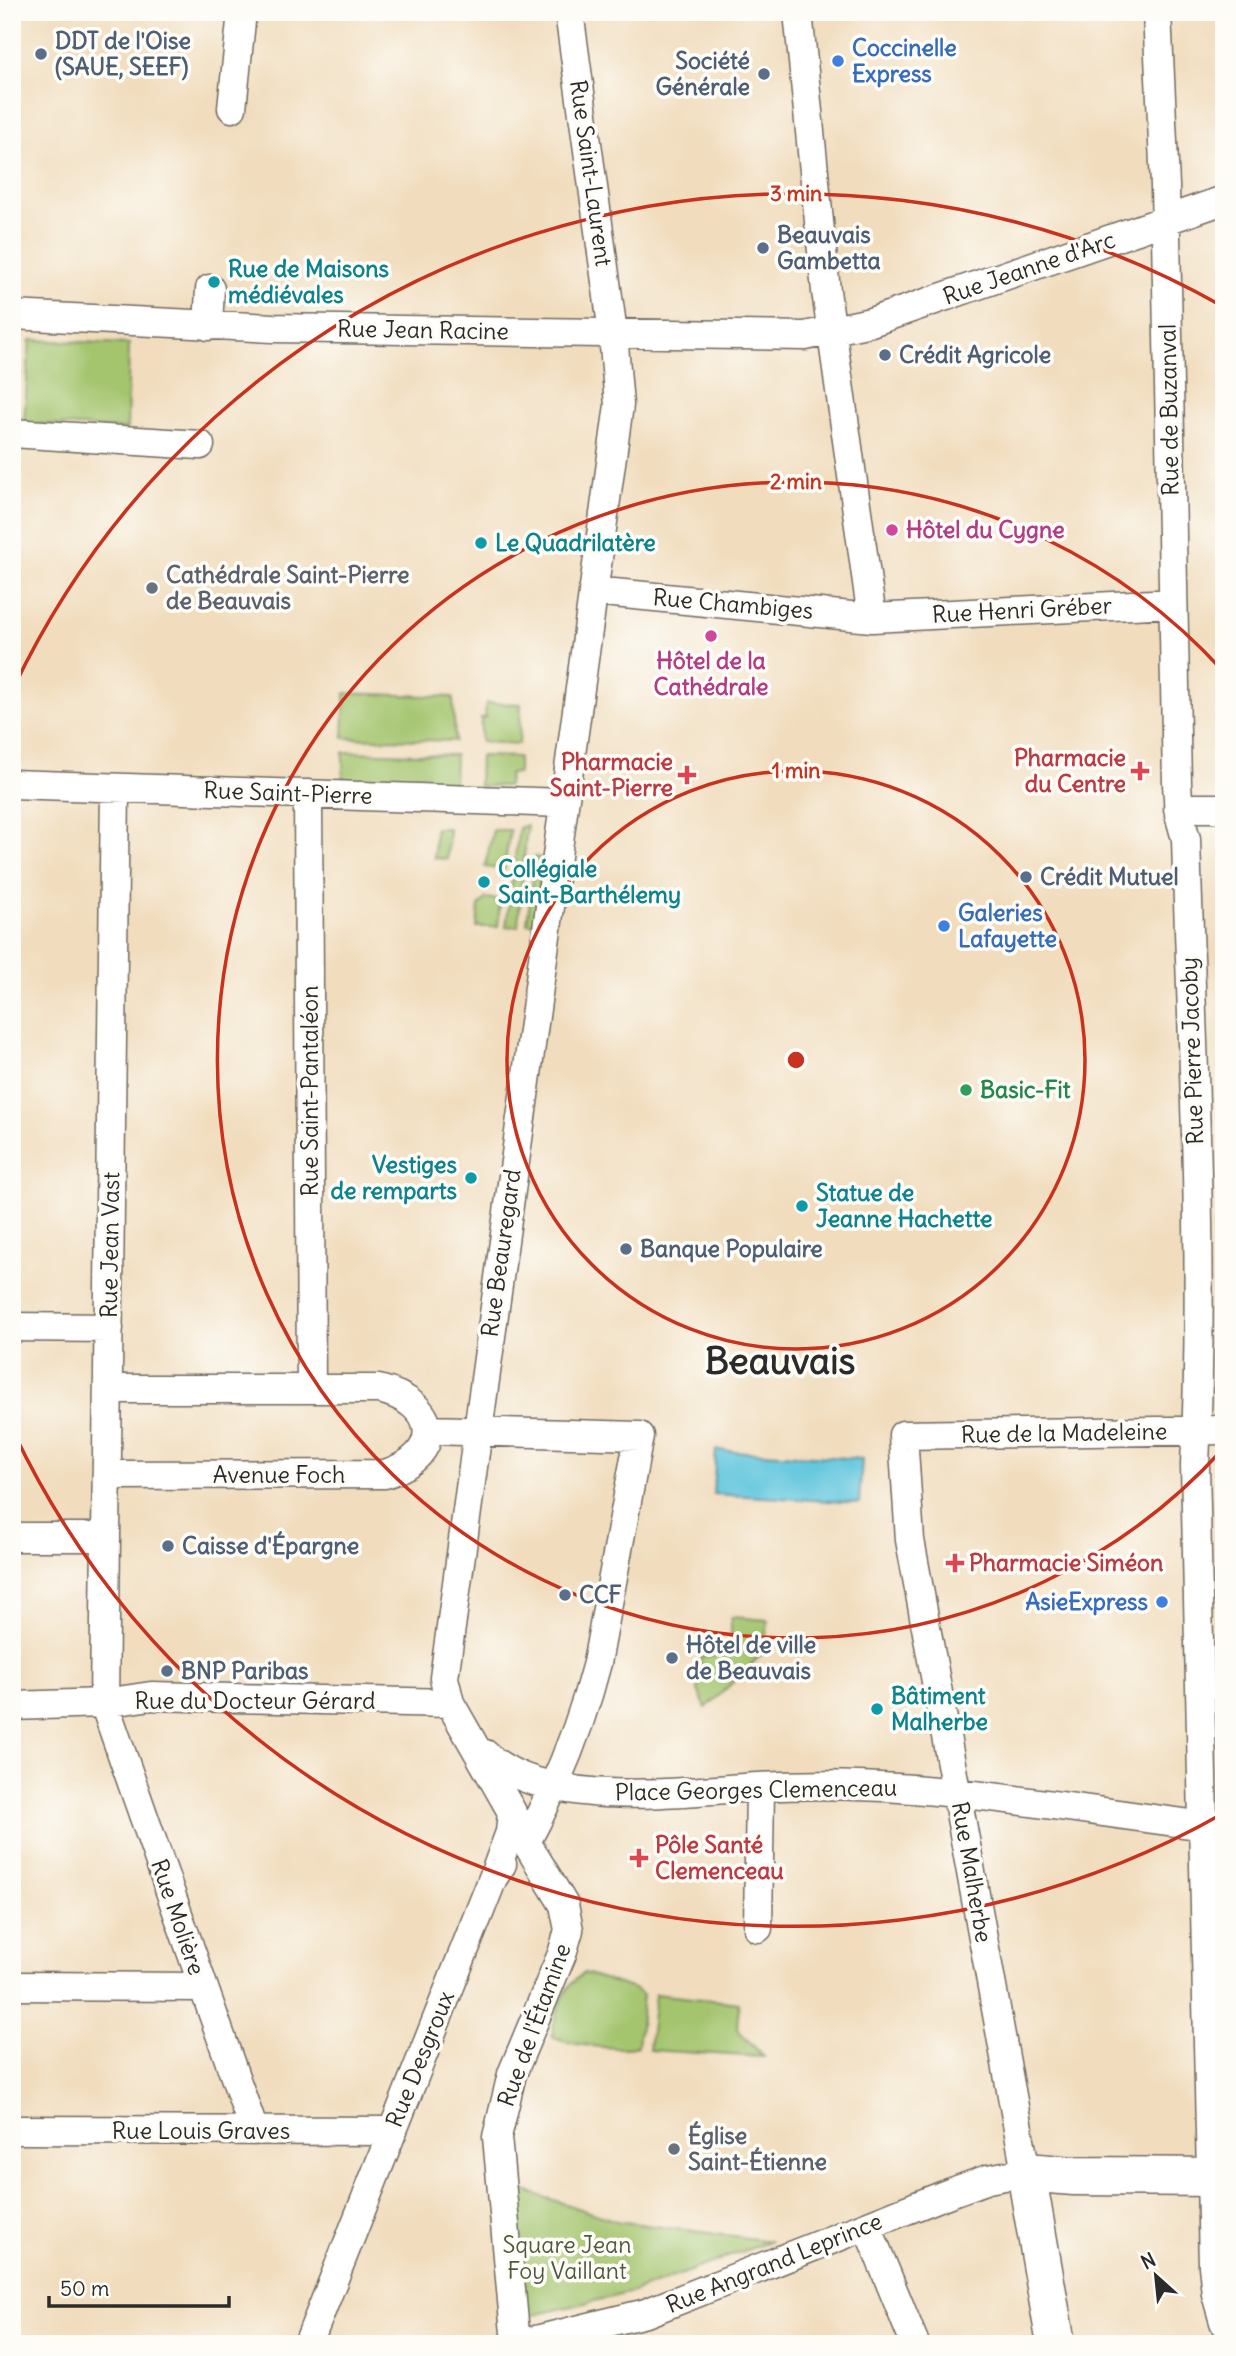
<svg xmlns="http://www.w3.org/2000/svg" width="1236" height="2356" font-family="Delius,sans-serif">
  <rect width="100%" height="100%" fill="#fdfcf7"/>
  <filter id="ink" filterUnits="userSpaceOnUse"><feTurbulence type="fractalNoise" baseFrequency=".0143" numOctaves="2"/><feDisplacementMap in="SourceGraphic" scale="14" xChannelSelector="R" yChannelSelector="G"/><feConvolveMatrix kernelMatrix="1 2 1 2 8 2 1 2 1" color-interpolation-filters="sRGB"/></filter>
  <filter id="wash" filterUnits="userSpaceOnUse"><feTurbulence type="fractalNoise" baseFrequency=".00686" numOctaves="4" result="noise"/><feDisplacementMap in="SourceGraphic" scale="28" xChannelSelector="R" yChannelSelector="G"/><feGaussianBlur stdDeviation="1.57" result="paint"/><feColorMatrix in="noise" values="0 0 0 0 0 0 0 0 0 0 0 0 0 0 0 0 0 1.4 0 .05"/><feComposite in="paint" operator="in"/></filter>
  <g filter="url(#wash)">
    <rect width="100%" height="100%" fill="#f1ddbe"/>
    <path fill="#a4c56e" stroke="#68784c" stroke-width="2" d="M30,340L129,344L127,429L24,423Z
      M345,693L453,697L455,741L343,738Z
      M486,703L521,704L519,744L481,742V718H485Z
      M343,752L455,755L454,785L343,781Z
      M480,756L518,757V773L509,774L508,786H479Z
      M527,825L518,926L506,927L519,828Z
      M435,828H449L447,859L434,858Z
      M493,830H510L504,870L485,867Z
      M535,857L542,858L535,924L527,923Z
      M486,898L500,900L498,927H477L479,906Z
      M731,1617L768,1620L764,1652L706,1708L698,1690L701,1657L713,1656V1647L731,1646Z
      M585,1973L634,1989L643,1995L638,2046C626,2051 562,2045 552,2036C555,2015 565,1982 585,1973Z
      M655,1994L739,2003L737,2029L764,2057L649,2050Z
      M508,2185L616,2221L771,2241L633,2292L525,2317Z"/>
    <path fill="#60c6dd" stroke="#467884" stroke-width="2" d="M716,1450L862,1459L859,1503L713,1494Z"/>
  </g>
  <g filter="url(#ink)">
    <g fill="none" stroke-linecap="round" stroke-linejoin="round">
      <g stroke="#70695e" stroke-width="31">
        <path id="street" d="M798,12L826,291L872,618
          M1157,12L1165,186L1177,784L1179,814L1186,839C1192,1047 1205,1257 1195,1465L1213,2266L1216,2294L1224,2322
          M232,108L242,12
          M12,315L273,328L805,336L871,322L1224,200
          M208,326L210,289
          M12,433L200,445
          M593,591L872,618L1172,603
          M12,784L563,803
          M115,788L104,1703L254,2131
          M308,794L311,1388
          M1178,808H1224
          M12,1327L109,1328
          M429,1430L639,1436L597,1663C581,1725 557,1785 526,1842L564,1905L569,1930L562,1954L512,2074L497,2137L516,2344
          M107,1475L385,1474C447,1454 438,1403 379,1389H108
          M12,1537H106
          M12,1706L104,1703L151,1696L450,1703
          M485,1754C546,1811 682,1791 758,1787C809,1784 862,1785 913,1789C1017,1797 1120,1816 1224,1828
          M493,1878L510,1832L512,1812L450,1703L444,1678L619,405L613,333L569,12
          M758,1928L760,1787
          M12,1986L202,1987
          M12,2130L391,2131
          M867,2226L915,2344
          M308,2344L493,1878L502,1864
          M519,2344L646,2313L952,2192L988,2179L1026,2172L910,1540L903,1435L1224,1430"/>
      </g>
      <g stroke="#70695e" stroke-width="41">
        <path id="secondary" d="M1056,2344L1026,2172L1074,2176L1224,2177"/>
      </g>
      <use href="#street" stroke="#fff" stroke-width="28"/>
      <use href="#secondary" stroke="#fff" stroke-width="38"/>
    </g>
  </g>
  <g fill="none" stroke="#c8321e" stroke-width="3.5">
    <circle cx="796" cy="1060" r="289"/>
    <path d="M1222 1450A578 578 0 1 1 1222 670"/>
    <path d="M1222 1814A866 866 0 0 1 14 1433M14 687A866 866 0 0 1 1222 306"/>
  </g>
  <g fill="#5c6f8a" stroke="#fdfcf7" stroke-width="2.5">
    <circle cx="41" cy="54" r="7"/>
    <circle cx="764" cy="74" r="7"/>
    <circle cx="763" cy="248" r="7"/>
    <circle cx="885" cy="355" r="7"/>
    <circle cx="1026" cy="877" r="7"/>
    <circle cx="626" cy="1249" r="7"/>
    <circle cx="168" cy="1546" r="7"/>
    <circle cx="565" cy="1595" r="7"/>
    <circle cx="672" cy="1658" r="7"/>
    <circle cx="167" cy="1671" r="7"/>
  </g>
  <g fill="#3f7fe0" stroke="#fdfcf7" stroke-width="2.5">
    <circle cx="838" cy="61" r="7"/>
    <circle cx="944" cy="926" r="7"/>
    <circle cx="1162" cy="1602" r="7"/>
  </g>
  <g fill="#0f9aa8" stroke="#fdfcf7" stroke-width="2.5">
    <circle cx="214" cy="282" r="7"/>
    <circle cx="481" cy="543" r="7"/>
    <circle cx="484" cy="882" r="7"/>
    <circle cx="471" cy="1178" r="7"/>
    <circle cx="802" cy="1206" r="7"/>
    <circle cx="877" cy="1709" r="7"/>
  </g>
  <g fill="#d1479c" stroke="#fdfcf7" stroke-width="2.5">
    <circle cx="892" cy="530" r="7"/>
    <circle cx="711" cy="636" r="7"/>
  </g>
  <g fill="#6b7280" stroke="#fdfcf7" stroke-width="2.5">
    <circle cx="152" cy="588" r="7"/>
    <circle cx="674" cy="2149" r="7"/>
  </g>
  <g fill="#e0444e" stroke="#fdfcf7" stroke-width="2.5">
    <path d="M1136.5 760.5h7v7h7v7h-7v7h-7v-7h-7v-7h7z"/>
    <path d="M683.5 764.5h7v7h7v7h-7v7h-7v-7h-7v-7h7z"/>
    <path d="M951.5 1552.5h7v7h7v7h-7v7h-7v-7h-7v-7h7z"/>
    <path d="M635.5 1847.5h7v7h7v7h-7v7h-7v-7h-7v-7h7z"/>
  </g>
  <circle fill="#2e9e5b" stroke="#fdfcf7" stroke-width="2.5" cx="966" cy="1090" r="7"/>
  <g text-anchor="middle" stroke-width="7" stroke-linejoin="round" paint-order="stroke">
    <g font-size="23" font-weight="bold" fill="#4e5e75" stroke="#fdfcf7" text-anchor="start">
      <text x="55" y="49">DDT de l'Oise<tspan x="55" dy="26">(SAUE, SEEF)</tspan></text>
      <text x="750" y="69" text-anchor="end">Société<tspan x="750" dy="26">Générale</tspan></text>
      <text x="777" y="243">Beauvais<tspan x="777" dy="26">Gambetta</tspan></text>
      <text x="899" y="363">Crédit Agricole</text>
      <text x="1040" y="885">Crédit Mutuel</text>
      <text x="640" y="1257">Banque Populaire</text>
      <text x="182" y="1554">Caisse d'Épargne</text>
      <text x="579" y="1603">CCF</text>
      <text x="686" y="1653">Hôtel de ville<tspan x="686" dy="26">de Beauvais</tspan></text>
      <text x="181" y="1679">BNP Paribas</text>
    </g>
    <g font-size="23" font-weight="bold" fill="#366cbe" stroke="#fdfcf7" text-anchor="start">
      <text x="852" y="56">Coccinelle<tspan x="852" dy="26">Express</tspan></text>
      <text x="958" y="921">Galeries<tspan x="958" dy="26">Lafayette</tspan></text>
      <text x="1148" y="1610" text-anchor="end">AsieExpress</text>
    </g>
    <g font-size="23" fill="#2b2b2b" stroke="#fdfcf7">
      <text transform="translate(591 173) rotate(82)" y="8">Rue Saint-Laurent</text>
      <text transform="translate(1029 268) rotate(-19)" y="8">Rue Jeanne d'Arc</text>
      <text transform="translate(423 330) rotate(1)" y="8">Rue Jean Racine</text>
      <text transform="translate(1169 410) rotate(-91)" y="8">Rue de Buzanval</text>
      <text transform="translate(733 604) rotate(5)" y="8">Rue Chambiges</text>
      <text transform="translate(1022 610) rotate(-3)" y="8">Rue Henri Gréber</text>
      <text transform="translate(288 793) rotate(2)" y="8">Rue Saint-Pierre</text>
      <text transform="translate(1192 1051) rotate(-92)" y="8">Rue Pierre Jacoby</text>
      <text transform="translate(310 1091) rotate(-90)" y="8">Rue Saint-Pantaléon</text>
      <text transform="translate(110 1245) rotate(-89)" y="8">Rue Jean Vast</text>
      <text transform="translate(501 1253) rotate(-82)" y="8">Rue Beauregard</text>
      <text transform="translate(1064 1433) rotate(-1)" y="8">Rue de la Madeleine</text>
      <text x="279" y="1483">Avenue Foch</text>
      <text x="255" y="1709">Rue du Docteur Gérard</text>
      <text transform="translate(756 1790) rotate(-1)" y="8">Place Georges Clemenceau</text>
      <text transform="translate(972 1872) rotate(80)" y="8">Rue Malherbe</text>
      <text transform="translate(178 1917) rotate(71)" y="8">Rue Molière</text>
      <text transform="translate(534 2025) rotate(-70)" y="8">Rue de l'Étamine</text>
      <text transform="translate(420 2059) rotate(-68)" y="8">Rue Desgroux</text>
      <text x="201" y="2139">Rue Louis Graves</text>
      <text transform="translate(774 2263) rotate(-22)" y="8">Rue Angrand Leprince</text>
    </g>
    <g font-size="23" font-weight="bold" fill="#0d838f" stroke="#fdfcf7" text-anchor="start">
      <text x="228" y="277">Rue de Maisons<tspan x="228" dy="26">médiévales</tspan></text>
      <text x="495" y="551">Le Quadrilatère</text>
      <text x="498" y="877">Collégiale<tspan x="498" dy="26">Saint-Barthélemy</tspan></text>
      <text x="457" y="1173" text-anchor="end">Vestiges<tspan x="457" dy="26">de remparts</tspan></text>
      <text x="816" y="1201">Statue de<tspan x="816" dy="26">Jeanne Hachette</tspan></text>
      <text x="891" y="1704">Bâtiment<tspan x="891" dy="26">Malherbe</tspan></text>
    </g>
    <g font-size="23" font-weight="bold" fill="#b23c85" stroke="#fdfcf7" text-anchor="start">
      <text x="906" y="538">Hôtel du Cygne</text>
      <text x="711" y="669" text-anchor="middle">Hôtel de la<tspan x="711" dy="26">Cathédrale</tspan></text>
    </g>
    <g font-size="23" font-weight="bold" fill="#5b616d" stroke="#fdfcf7" text-anchor="start">
      <text x="166" y="583">Cathédrale Saint-Pierre<tspan x="166" dy="26">de Beauvais</tspan></text>
      <text x="688" y="2144">Église<tspan x="688" dy="26">Saint-Étienne</tspan></text>
    </g>
    <g font-size="23" font-weight="bold" fill="#be3a42" stroke="#fdfcf7" text-anchor="end">
      <text x="1126" y="766">Pharmacie<tspan x="1126" dy="26">du Centre</tspan></text>
      <text x="673" y="770">Pharmacie<tspan x="673" dy="26">Saint-Pierre</tspan></text>
      <text x="969" y="1571" text-anchor="start">Pharmacie Siméon</text>
      <text x="655" y="1853" text-anchor="start">Pôle Santé<tspan x="655" dy="26">Clemenceau</tspan></text>
    </g>
    <g font-size="23" font-weight="bold" fill="#27864d" stroke="#fdfcf7" text-anchor="start">
      <text x="980" y="1098">Basic-Fit</text>
    </g>
    <g font-size="23" fill="#4f593f" stroke="#fdfcf7">
      <text x="567" y="2253">Square Jean<tspan x="567" dy="26">Foy Vaillant</tspan></text>
    </g>
    <g font-size="37" font-weight="bold" fill="#2b2b2b" stroke="#fdfcf7">
      <text x="780" y="1374">Beauvais</text>
    </g>
  </g>
  <circle cx="796" cy="1060" r="10" fill="#c8321e" stroke="#fdfcf7" stroke-width="3.5"/>
  <g font-size="21" text-anchor="middle" font-weight="bold" fill="#c8321e" stroke="#fdfcf7" stroke-width="7" stroke-linejoin="round" paint-order="stroke">
    <text x="796" y="201">3 min</text>
    <text x="796" y="489">2 min</text>
    <text x="796" y="778">1 min</text>
  </g>
  <rect width="1236" height="2356" fill="none" stroke="#fdfcf7" stroke-width="42"/>
  <g transform="translate(1156 2276) rotate(333)" stroke="#fdfcf7" stroke-width="5" paint-order="stroke">
  <path d="M0-5L12 26L0 18L-12 26Z" fill="#2b2b2b"/>
  <text y="-10" font-size="19" font-weight="bold" text-anchor="middle" fill="#2b2b2b">N</text>
  </g>
  <path d="M49 2296v10h180v-10" fill="none" stroke="#2b2b2b" stroke-width="3.5"/>
  <text x="60" y="2296" font-size="21" fill="#2b2b2b" stroke="#fdfcf7" stroke-width="5" paint-order="stroke">50 m</text>
</svg>
